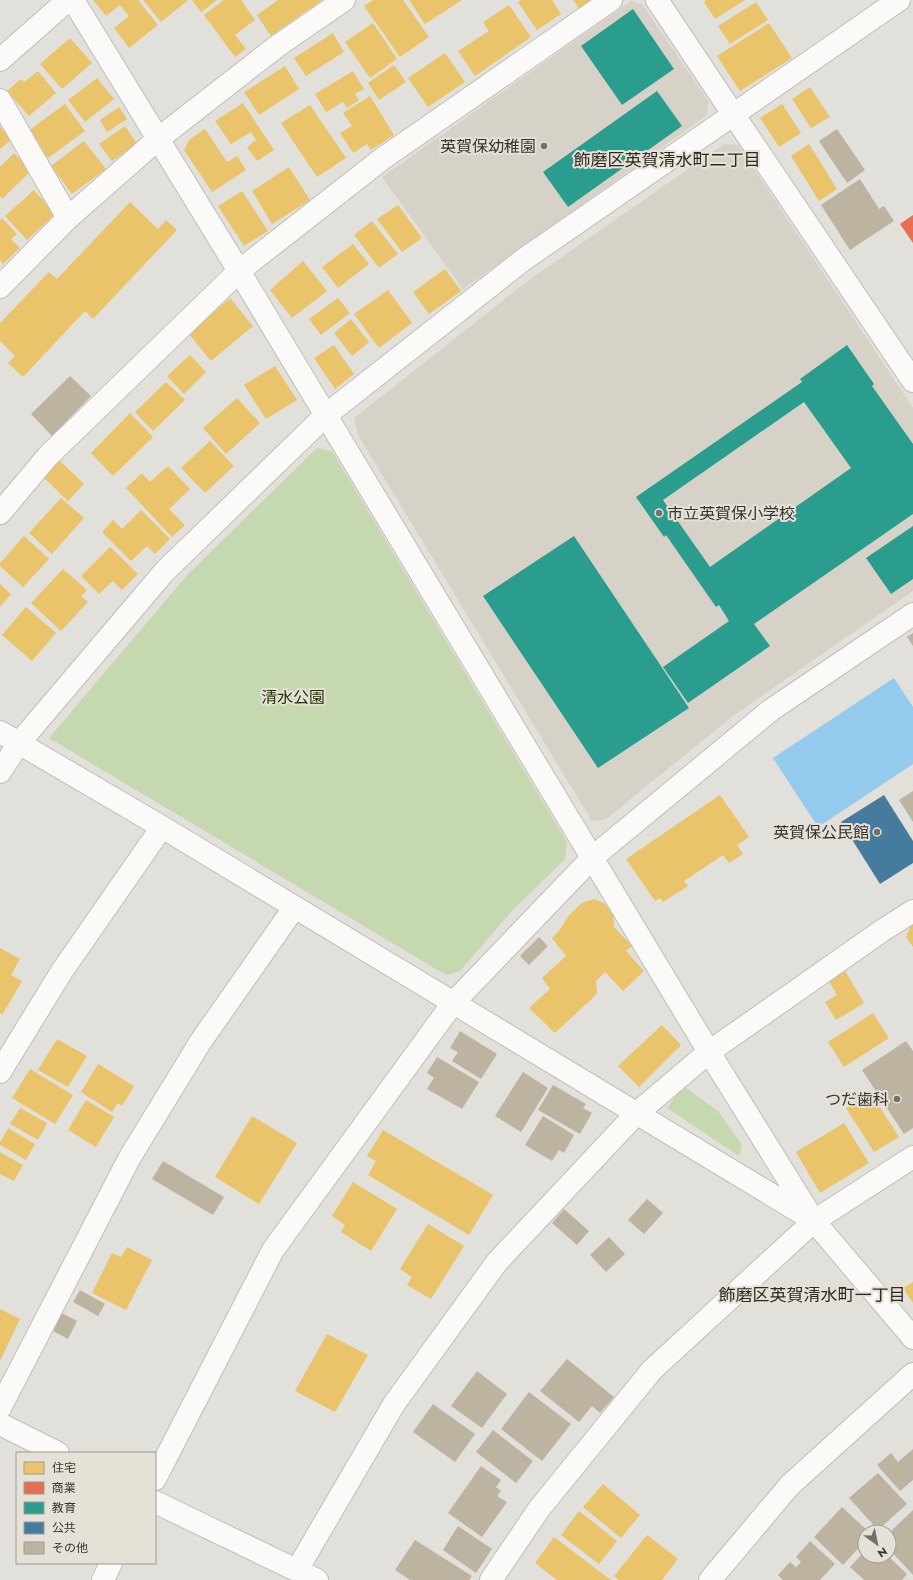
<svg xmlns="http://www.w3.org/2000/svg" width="913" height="1580" font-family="Jost,'Noto Sans JP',sans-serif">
  <rect width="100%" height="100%" fill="#e2e0da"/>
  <path fill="#d7d2c7" d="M631,1L642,4L709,102L706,116L463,289L382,177Z
    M724,144L738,145L913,408V591L733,716L606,819L592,821L358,435L354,418L529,280Z"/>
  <path fill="#c5d8af" d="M317,448L332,451L567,842L565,859L510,913L460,971L446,975L49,738L188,574Z
    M683,1086L718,1111L742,1145L739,1156L667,1108Z"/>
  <path fill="#93caed" d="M894,678L913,707V764L818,827L773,758Z"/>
  <path fill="#e9c46a" d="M93,0H138L158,25L129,48L114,28L129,16L120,5L106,16Z
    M143,0H187V1L161,22Z
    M192,0H217L201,12Z
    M224,0H241L255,20L235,35L246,49L235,57L204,15Z
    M278,0H322L271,36L257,15Z
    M373,0H403L429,37L400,57L364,6Z
    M409,0H462L425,24Z
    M521,0H552L561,14L537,30L518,2Z
    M573,0H594L580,10Z
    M706,0H745L715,19L704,2Z
    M756,2L768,20L730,44L718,26Z
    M509,5L531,37L475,76L458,51L489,31L483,22Z
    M373,23L397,59L370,78L345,42Z
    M769,23L792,58L740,91L717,56Z
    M333,33L344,52L306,76L294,58Z
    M70,38L92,63L62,89L40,64Z
    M445,53L465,82L428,107L408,78Z
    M394,65L406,82L379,100L368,83Z
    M285,66L299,89L259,115L244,92Z
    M38,71L56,93L29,116L7,91L21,79L24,82Z
    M353,71L364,89L355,94L359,100L347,108L343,102L326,112L315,94Z
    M97,78L114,99L85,122L68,100Z
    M810,87L830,117L811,128L792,99Z
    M370,96L394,135L371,150L367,144L353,153L340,133L352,126L343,113Z
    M243,103L274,150L257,161L247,147L256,140L251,132L231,144L215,121Z
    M65,104L85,131L48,158L28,131Z
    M782,104L801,133L779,147L760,118Z
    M310,105L346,158L317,177L281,123Z
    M119,107L127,119L107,132L100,120Z
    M0,126L11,140L0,149Z
    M125,126L137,144L112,161L99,144Z
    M205,129L227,162L237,156L246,170L212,192L184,150L189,140Z
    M84,141L106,169L72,194L51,166Z
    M809,144L837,189L819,201L791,156Z
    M14,153L31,171L2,199L0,196V167Z
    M289,167L310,200L272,224L252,191Z
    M34,190L55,214L27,240L5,216Z
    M242,191L268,231L244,246L218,206Z
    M130,202L158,229L166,220L177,230L93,319L85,311L23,377L8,363L15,356L0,341V323L49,272L57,279Z
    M398,205L422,238L402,252L377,219Z
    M2,218L17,234L11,239L20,248L3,264L0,260V221Z
    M372,221L398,254L379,268L354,235Z
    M353,244L369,264L338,288L322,267Z
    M303,261L327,291L292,318L270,290Z
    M445,269L461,291L429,314L413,292Z
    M388,290L412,323L379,348L354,314Z
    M230,298L253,326L211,361L189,334Z
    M338,298L350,313L321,335L309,319Z
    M351,319L369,342L352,356L334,333Z
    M334,345L354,374L335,389L314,358Z
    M190,355L206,372L184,394L167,376Z
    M275,366L297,400L266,419L244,385Z
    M166,382L185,400L153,431L135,412Z
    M237,398L260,423L226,454L203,428Z
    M130,413L153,437L113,476L91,453Z
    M210,441L234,466L205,493L181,468Z
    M59,460L84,484L68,501L43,477Z
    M168,466L190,489L169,509L185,525L172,537L126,488L142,473L150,482Z
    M61,498L84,518L52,554L29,533Z
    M141,510L170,539L155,554L147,546L131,561L102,532L113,520L122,529Z
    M24,536L49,559L23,587L0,566V563Z
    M110,547L138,574L122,590L113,581L99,594L81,576Z
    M63,569L87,590L81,596L88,602L61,631L31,603Z
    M0,584L11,594L0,607Z
    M26,607L56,633L32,661L2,635Z
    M720,795L749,837L737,845L743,854L729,863L723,855L684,881L688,886L663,902L660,898L655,901L626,859Z
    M594,899L604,903L613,914L614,927L632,946L626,951L644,971L623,991L605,972L596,981L597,994L555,1033L529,1008L550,989L542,978L566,956L552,938L559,931L569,915L582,903Z
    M913,920V947L906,937Z
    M0,948L20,959L11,975L22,981L2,1015L0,1013Z
    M845,971L864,1003L836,1020L825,1002L837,995L829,981Z
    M873,1013L889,1038L844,1067L828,1042Z
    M662,1025L681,1045L639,1087L618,1066Z
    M57,1039L87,1056L68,1087L38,1070Z
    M98,1064L134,1086L122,1106L118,1103L112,1112L81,1092Z
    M30,1069L73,1095L55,1124L12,1098Z
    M870,1092L899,1137L874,1152L846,1108Z
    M86,1100L114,1117L96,1147L68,1130Z
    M20,1108L47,1123L38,1140L10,1124Z
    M252,1116L297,1143L259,1204L215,1177Z
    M844,1123L869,1163L820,1193L796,1152Z
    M8,1128L35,1144L26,1160L0,1145V1143Z
    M383,1130L493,1195L469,1235L368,1175L376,1161L367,1156Z
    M0,1152L23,1165L14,1181L0,1174Z
    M353,1182L397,1209L371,1251L341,1232L345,1225L332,1216Z
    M428,1224L464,1246L431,1299L407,1285L412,1277L400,1269Z
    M127,1247L152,1260L126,1310L92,1293L112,1253L121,1257Z
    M913,1282V1303L903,1288Z
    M0,1309L20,1319L0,1361Z
    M327,1334L368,1355L335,1412L295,1391Z
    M603,1484L640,1515L621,1538L583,1507Z
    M579,1511L617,1541L599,1564L561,1535Z
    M647,1535L678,1559L662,1580H619L614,1576Z
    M554,1537L611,1580H557L535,1563Z"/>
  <path fill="#e76f51" d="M913,215V243L900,224Z"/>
  <path fill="#2a9d8f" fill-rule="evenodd" d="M633,9L674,69L622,105L581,46Z
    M657,91L682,126L568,207L543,172Z
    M847,345L874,384L872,386L913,444V514L754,624L770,646L688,703L663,667L729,621L719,605L716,607L666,535L664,537L636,497L802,382L800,379ZM804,402L851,468L710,567L663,500Z
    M913,526V579L891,594L866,558Z
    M574,536L689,708L598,768L483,596Z"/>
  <path fill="#457b9d" d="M884,795L913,841V863L880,884L841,822Z"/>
  <path fill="#bcb4a1" d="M837,129L865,170L847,183L819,141Z
    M860,179L879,209L884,206L894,221L850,250L821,205Z
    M70,376L91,396L52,436L31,414Z
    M913,633V646L907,637Z
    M913,791V822L899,800Z
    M539,937L548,946L529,965L520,956Z
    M460,1031L497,1054L481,1079L452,1061L458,1052L450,1048Z
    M906,1041L913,1051V1128L904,1134L862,1070Z
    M437,1057L479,1082L462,1109L427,1089L434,1078L427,1073Z
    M523,1072L548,1088L521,1132L495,1116Z
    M553,1085L586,1104L583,1108L592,1113L580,1134L538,1110Z
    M543,1116L574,1135L564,1153L559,1150L552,1161L525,1145Z
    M163,1161L224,1197L213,1215L152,1179Z
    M647,1199L663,1213L644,1234L628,1220Z
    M564,1209L589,1231L577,1245L552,1223Z
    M609,1237L625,1254L606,1272L590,1255Z
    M80,1290L105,1304L98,1316L73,1302Z
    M60,1312L77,1321L68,1339L51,1330Z
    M567,1359L614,1397L600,1413L592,1406L579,1422L540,1391Z
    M477,1371L507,1394L482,1428L451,1406Z
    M529,1392L571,1424L542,1461L501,1429Z
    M433,1404L475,1434L455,1462L413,1432Z
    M493,1430L533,1461L516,1483L476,1452Z
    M913,1449V1480L900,1491L877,1465L891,1453L898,1462Z
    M481,1466L501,1480L496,1487L501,1491L497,1496L507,1502L482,1537L448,1513Z
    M878,1473L907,1504L878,1530L849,1498Z
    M842,1507L869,1532H865V1541L843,1565L814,1537Z
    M913,1510V1575L889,1549V1533Z
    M458,1526L492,1549L476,1573L443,1550Z
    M415,1540L472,1576L469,1580H410L395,1570Z
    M810,1541L835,1564L820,1580H783L778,1575L790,1562L796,1567L801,1562L796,1557Z
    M865,1551V1556H888L907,1574L902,1580H864L850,1567Z"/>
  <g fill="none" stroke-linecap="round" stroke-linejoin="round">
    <g stroke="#c0beba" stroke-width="24">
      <path id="minor" d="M73,0L239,271L709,1052L814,1221L913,1338
        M657,0L733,114L913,381
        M0,60L68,0
        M0,100L68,218
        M0,287L68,218L158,139L276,47L344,0
        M0,513L48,456L239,271L382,159L611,0
        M0,732L162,827L810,1218
        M0,772L19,743L165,571L326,415L523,260L899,0
        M0,1072L62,971L162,827
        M0,1408L130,1157L201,1041L294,908
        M0,1424L58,1453
        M155,1502L317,1580
        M297,1570L394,1404L497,1262L637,1113L709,1052L883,930L913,911
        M491,1580L539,1509L652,1370L814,1221L913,1157
        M710,1580L790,1485L913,1374"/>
    </g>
    <g stroke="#c0beba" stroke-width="24">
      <path id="tertiary" d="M155,1479L273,1250L453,1003L593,857L771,710L913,614
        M103,1580L111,1563"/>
    </g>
    <use href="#minor" stroke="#fbfaf9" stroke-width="22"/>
    <use href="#tertiary" stroke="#fbfaf9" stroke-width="22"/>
  </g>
  <g fill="#72706c" stroke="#e5e1d7" stroke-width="1.5">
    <circle cx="544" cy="146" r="4"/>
    <circle cx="659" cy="513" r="4"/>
    <circle cx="877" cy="832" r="4"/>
    <circle cx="897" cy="1099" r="4"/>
  </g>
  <g text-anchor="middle" stroke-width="4" stroke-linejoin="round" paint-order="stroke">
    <g font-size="16" fill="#363431" stroke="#e5e1d7" text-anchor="end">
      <text x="536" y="152">英賀保幼稚園</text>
      <text x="667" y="519" text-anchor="start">市立英賀保小学校</text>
      <text x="869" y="838">英賀保公民館</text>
      <text x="889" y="1105">つだ歯科</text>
    </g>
    <g font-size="16" fill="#203700" stroke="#e5e1d7">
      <text x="293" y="703">清水公園</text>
    </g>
    <g font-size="17" fill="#2e2a23" stroke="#e5e1d7">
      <text x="667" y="166">飾磨区英賀清水町二丁目</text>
      <text x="812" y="1301">飾磨区英賀清水町一丁目</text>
    </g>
  </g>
  <rect x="16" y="1452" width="140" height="112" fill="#e5e1d7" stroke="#9f9c95"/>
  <rect x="24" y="1462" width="20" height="12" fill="#e9c46a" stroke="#9f9c95"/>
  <text x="52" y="1472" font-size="12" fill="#363431">住宅</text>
  <rect x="24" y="1482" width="20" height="12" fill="#e76f51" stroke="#9f9c95"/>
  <text x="52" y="1492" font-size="12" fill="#363431">商業</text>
  <rect x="24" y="1502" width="20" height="12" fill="#2a9d8f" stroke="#9f9c95"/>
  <text x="52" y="1512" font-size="12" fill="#363431">教育</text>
  <rect x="24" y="1522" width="20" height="12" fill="#457b9d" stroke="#9f9c95"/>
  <text x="52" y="1532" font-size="12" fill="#363431">公共</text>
  <rect x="24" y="1542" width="20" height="12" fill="#bcb4a1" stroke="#9f9c95"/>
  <text x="52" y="1552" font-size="12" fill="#363431">その他</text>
  <g transform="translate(877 1544) rotate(147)"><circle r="19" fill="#e5e1d7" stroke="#9f9c95"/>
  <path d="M0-3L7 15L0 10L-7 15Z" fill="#72706c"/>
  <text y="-6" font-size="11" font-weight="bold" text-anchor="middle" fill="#363431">N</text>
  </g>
</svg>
